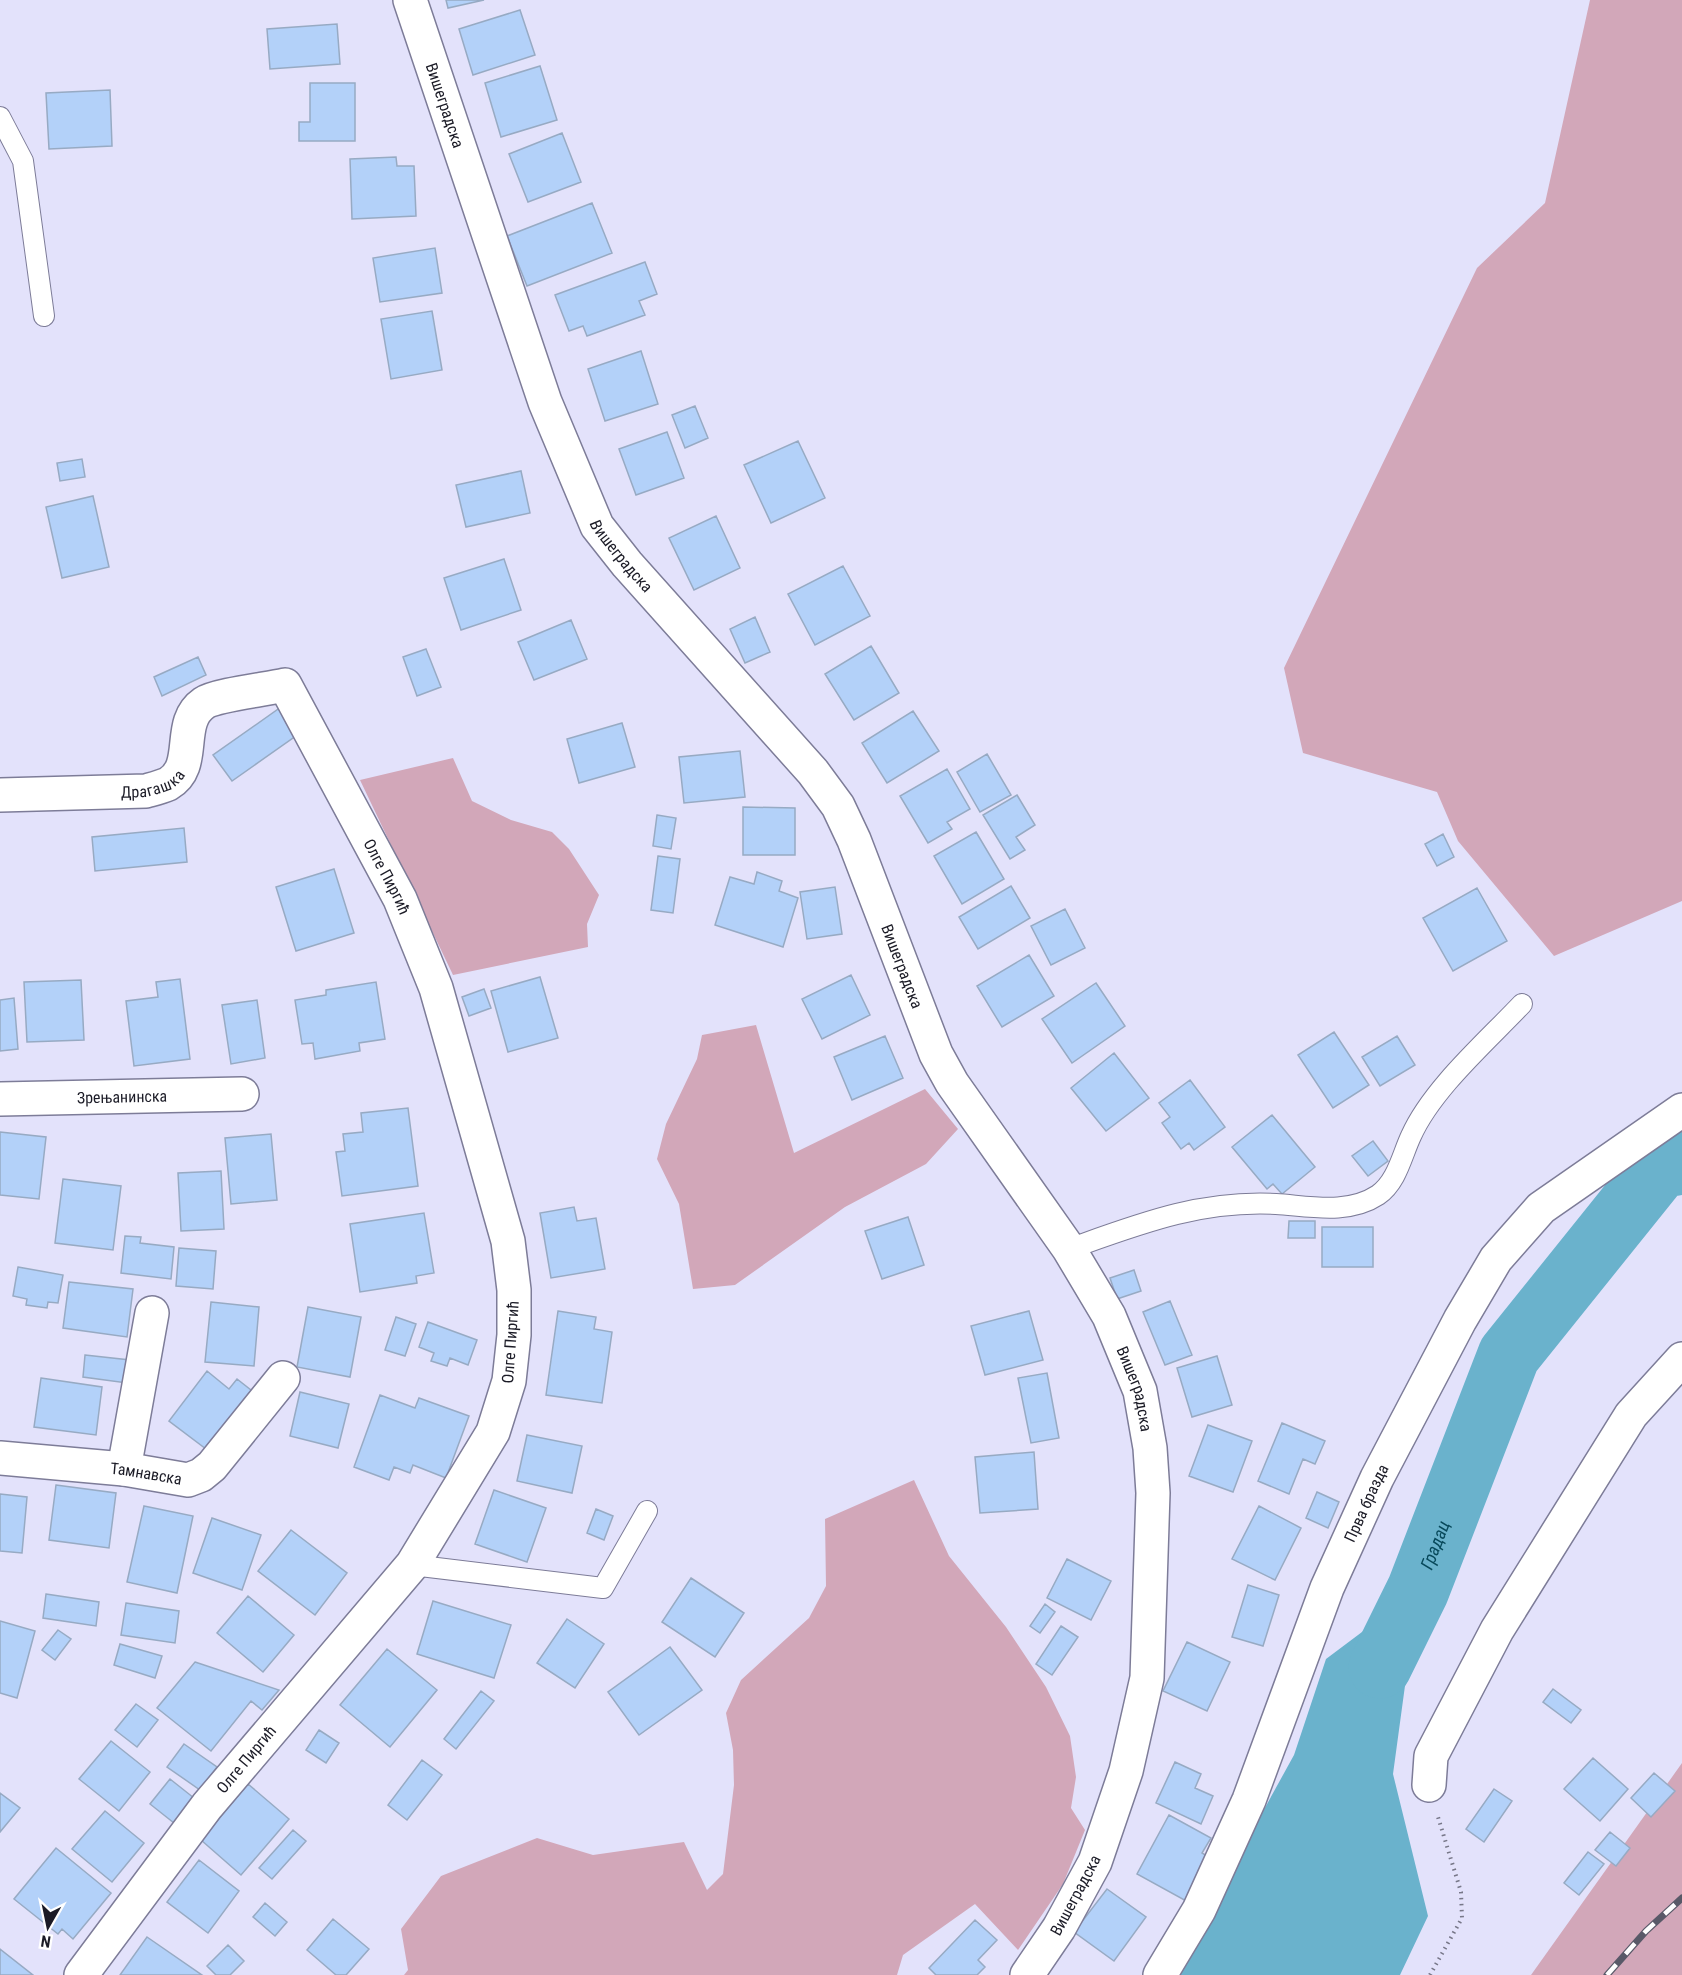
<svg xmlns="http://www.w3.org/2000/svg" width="1682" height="1975" font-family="'Roboto Condensed',sans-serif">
  <rect width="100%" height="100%" fill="#e3e2fb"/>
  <path fill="#d2a7b9" d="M1590,0H1682V901L1554,956L1458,841L1437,792L1303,753L1284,668L1477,268L1545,203Z
    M453,758L472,801L511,820L552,832L569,849L599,895L587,924L588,947L453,975L360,780Z
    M756,1025L794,1153L925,1089L958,1129L926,1164L845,1207L735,1285L693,1289L679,1204L657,1159L666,1124L697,1059L702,1035Z
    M914,1480L949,1556L1006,1627L1046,1687L1070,1736L1076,1777L1071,1808L1085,1830L1063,1884L1018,1950L975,1904L903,1955L897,1975H404L408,1970L401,1929L441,1876L537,1838L593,1855L684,1842L707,1890L723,1874L734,1785L733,1750L726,1713L741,1680L809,1618L826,1586L825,1519Z
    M1682,1763V1975H1531Z"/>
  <path fill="#6ab2cc" d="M1418,1590L1393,1774L1428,1916L1400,1975H1177L1223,1884L1294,1755L1326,1659Z"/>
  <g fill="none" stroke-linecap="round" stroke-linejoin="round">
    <path stroke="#6ab2cc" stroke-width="63" id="s1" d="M1380,1667L1418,1590L1509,1355L1660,1167L1682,1163"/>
  </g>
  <path fill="#b3d1f9" stroke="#97aac3" stroke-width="1.5" d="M446,0H484L448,8Z
    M520,10L535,55L473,75L459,29Z
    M337,24L340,64L270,69L267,29Z
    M540,66L557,120L501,137L485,83Z
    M310,83H355V141H299V122H310Z
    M110,90L112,146L49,149L46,93Z
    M562,133L581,182L528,202L509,154Z
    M396,157L397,166H414L416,216L352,219L350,159Z
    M592,203L612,253L527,286L507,236Z
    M435,248L442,293L380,302L373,258Z
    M645,262L657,294L639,301L645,315L587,336L583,326L569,331L555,295Z
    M432,311L442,370L391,379L381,319Z
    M641,351L658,404L605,421L588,369Z
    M695,406L708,438L685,448L672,415Z
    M667,432L684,478L636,495L619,449Z
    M798,441L825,498L771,523L744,465Z
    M82,459L85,477L60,481L57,463Z
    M521,471L530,513L466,527L456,485Z
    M93,496L109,567L62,578L46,507Z
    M716,516L740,568L694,590L669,538Z
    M504,559L521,610L461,630L444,578Z
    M843,566L870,616L815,645L788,594Z
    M755,617L770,652L745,663L730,629Z
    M571,620L587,659L534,680L518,642Z
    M871,646L899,693L854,720L825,674Z
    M426,649L441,687L417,696L403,657Z
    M198,657L206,675L162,696L154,677Z
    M281,707L300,733L232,781L213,755Z
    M913,711L939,751L887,783L862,743Z
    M622,723L635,767L579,783L567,739Z
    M740,751L745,797L684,803L679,757Z
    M987,754L1011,795L980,812L957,772Z
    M947,769L970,809L947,822L952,829L928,843L900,796Z
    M1017,795L1035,825L1016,837L1025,850L1010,859L983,815Z
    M743,807L795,808V855H743Z
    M657,815L676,818L671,849L653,846Z
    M184,828L187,862L95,871L92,837Z
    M976,832L1004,879L962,904L934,856Z
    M1443,834L1454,857L1437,866L1425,844Z
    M658,856L680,859L673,913L651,910Z
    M334,869L354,933L296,951L276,887Z
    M757,872L782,881L779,891L798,898L783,947L715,925L730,877L754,884Z
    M1011,886L1030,918L978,949L959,917Z
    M835,887L842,934L807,939L800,892Z
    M1477,888L1507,941L1453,971L1423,918Z
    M1065,909L1085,948L1051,965L1031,926Z
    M1029,955L1054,996L1002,1027L977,986Z
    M851,975L870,1015L822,1039L802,999Z
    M540,977L558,1038L508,1052L491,991Z
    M180,979L190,1059L134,1066L126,1001L158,997L156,982Z
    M81,980L84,1040L27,1042L24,982Z
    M376,982L385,1039L359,1043L360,1051L315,1059L313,1043L302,1044L295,1000L326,995V990Z
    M1096,983L1125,1026L1072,1063L1042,1019Z
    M484,989L491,1008L469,1016L462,997Z
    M14,998L18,1049L0,1051V1000Z
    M257,1000L265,1058L231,1064L222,1005Z
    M1334,1032L1369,1085L1333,1108L1298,1055Z
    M885,1036L903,1078L852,1100L834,1057Z
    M1397,1036L1415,1065L1380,1086L1362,1057Z
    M1114,1053L1149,1098L1106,1131L1071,1088Z
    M1190,1080L1225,1127L1194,1150L1189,1143L1181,1149L1162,1123L1170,1117L1159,1103Z
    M408,1108L418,1186L342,1196L336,1152L345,1151L343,1134L363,1132L361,1113Z
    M1272,1115L1315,1167L1282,1194L1273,1184L1267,1189L1232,1147Z
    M0,1132L46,1137L39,1199L0,1195Z
    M271,1134L277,1200L231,1204L225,1138Z
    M1373,1141L1388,1161L1368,1176L1352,1156Z
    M221,1171L224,1229L181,1231L178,1173Z
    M63,1179L121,1186L113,1250L55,1243Z
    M574,1207L577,1221L596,1218L605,1269L551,1278L540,1213Z
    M424,1213L434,1273L416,1276L417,1283L360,1292L350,1224Z
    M908,1217L924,1265L882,1279L865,1231Z
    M1289,1221H1315V1238H1288Z
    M1322,1227H1373V1267H1322Z
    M125,1236L141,1237L140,1243L174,1247L171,1279L121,1273Z
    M179,1248L216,1251L213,1289L176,1286Z
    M18,1267L63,1275L58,1303L48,1302L47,1308L26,1305L27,1299L13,1296Z
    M1134,1270L1141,1291L1117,1299L1110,1278Z
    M69,1282L133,1289L127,1337L63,1328Z
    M1170,1301L1192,1355L1165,1365L1143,1312Z
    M211,1302L259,1307L254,1366L205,1362Z
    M308,1307L361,1317L350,1377L297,1367Z
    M558,1311L596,1317L594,1329L612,1332L602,1403L546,1395Z
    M1029,1311L1043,1360L985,1375L971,1326Z
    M396,1317L416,1324L405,1356L385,1350Z
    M428,1322L477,1340L468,1365L450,1358L447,1366L431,1361L434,1353L419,1347Z
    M85,1355L130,1360L127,1383L83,1377Z
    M1217,1356L1232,1405L1192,1417L1177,1368Z
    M207,1371L229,1389L237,1379L256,1394L210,1452L169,1421Z
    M1047,1373L1059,1438L1031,1443L1018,1378Z
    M41,1378L102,1387L96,1435L34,1427Z
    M300,1392L349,1404L338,1448L290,1436Z
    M380,1395L415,1408L419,1398L469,1416L446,1478L413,1465L410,1473L394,1467L389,1480L354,1467Z
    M1282,1423L1325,1441L1315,1464L1303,1459L1289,1494L1258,1481Z
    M1208,1425L1252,1441L1233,1492L1189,1476Z
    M527,1435L582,1446L572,1493L517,1481Z
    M1034,1452L1038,1509L980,1513L975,1457Z
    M56,1485L116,1493L109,1548L49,1540Z
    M494,1490L546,1508L527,1562L475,1544Z
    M1317,1492L1339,1502L1328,1528L1306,1518Z
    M0,1494L27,1497L22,1553L0,1551Z
    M144,1506L193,1516L177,1593L127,1582Z
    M1259,1506L1301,1528L1275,1580L1232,1559Z
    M596,1509L613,1516L604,1540L587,1533Z
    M212,1518L261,1535L242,1590L193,1573Z
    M291,1530L347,1573L315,1615L258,1571Z
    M1067,1559L1111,1581L1091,1620L1047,1598Z
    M691,1578L744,1613L715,1657L662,1622Z
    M1248,1585L1279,1595L1263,1646L1232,1637Z
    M46,1594L99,1602L96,1626L43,1618Z
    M248,1596L294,1635L263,1672L217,1633Z
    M433,1601L511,1625L494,1678L417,1654Z
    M126,1603L179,1611L175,1643L121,1635Z
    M1045,1604L1055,1612L1040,1633L1030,1626Z
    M567,1619L604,1644L575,1688L537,1663Z
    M0,1621L35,1631L17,1698L0,1693Z
    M1061,1626L1078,1637L1052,1675L1036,1664Z
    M58,1630L71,1639L55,1660L42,1650Z
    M1187,1642L1230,1662L1207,1711L1163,1691Z
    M120,1644L162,1656L155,1678L114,1665Z
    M670,1647L702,1690L639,1735L608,1692Z
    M387,1649L437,1690L390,1747L340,1705Z
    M195,1662L279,1690L262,1710L251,1701L211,1751L157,1708Z
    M1553,1689L1581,1710L1571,1723L1543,1702Z
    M481,1691L494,1701L456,1749L444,1739Z
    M136,1704L158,1720L137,1747L115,1730Z
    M319,1730L339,1743L326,1763L306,1750Z
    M111,1741L150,1772L119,1811L79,1779Z
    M184,1744L217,1767L200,1790L167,1767Z
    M1593,1758L1628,1789L1600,1821L1564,1789Z
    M422,1760L442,1775L407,1820L388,1805Z
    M1175,1762L1201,1774L1195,1788L1213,1796L1201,1824L1156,1803Z
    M1654,1773L1675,1791L1651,1817L1631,1798Z
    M170,1779L194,1798L174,1823L150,1804Z
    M248,1784L289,1819L241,1875L201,1840Z
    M1494,1789L1512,1801L1484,1842L1466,1829Z
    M0,1793L20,1808L0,1832Z
    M105,1811L144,1843L112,1882L72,1849Z
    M1169,1815L1211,1838L1202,1853L1212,1859L1188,1902L1137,1874Z
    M293,1830L306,1841L272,1879L259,1868Z
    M1610,1832L1630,1848L1616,1866L1595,1850Z
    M56,1848L111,1893L73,1939L62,1929L58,1934L14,1899Z
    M1588,1852L1604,1864L1579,1895L1564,1883Z
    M199,1860L239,1891L208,1933L167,1902Z
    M1107,1889L1146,1917L1114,1961L1074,1932Z
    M265,1903L287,1922L275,1936L253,1917Z
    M333,1919L369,1949L346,1975H336L307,1950Z
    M975,1920L997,1940L978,1960L985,1967L977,1975H936L929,1968Z
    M147,1937L202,1975H120Z
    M228,1945L244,1961L230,1975H216L207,1966Z
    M0,1949L33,1975H0Z"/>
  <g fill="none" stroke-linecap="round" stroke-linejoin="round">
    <g stroke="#7d7c98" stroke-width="22">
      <path id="service" d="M0,117L23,161L44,316
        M1069,1249C1139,1224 1200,1200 1276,1204C1309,1206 1348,1215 1378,1195C1397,1182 1402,1155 1411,1136C1432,1089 1486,1042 1522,1004
        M412,1565L603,1588L647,1511"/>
    </g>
    <g stroke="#7d7c98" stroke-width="36">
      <g id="minor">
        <path id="s2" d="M410,0L545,402L597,526L627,564L813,772L838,806L854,840L936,1054L952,1083L1069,1249L1109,1316L1140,1391L1150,1448L1153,1493L1147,1678L1126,1771L1095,1862L1059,1928L1027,1975"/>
        <path id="s3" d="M0,795L146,791C153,789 161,787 168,784C199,766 175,723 204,703C216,695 268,689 285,685L400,899L436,988L508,1241L514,1290V1335L509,1381L493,1432L412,1565L207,1806L81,1975"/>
        <path id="s4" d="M0,1099L242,1094"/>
        <path id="s5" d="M0,1458L124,1469L188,1480L201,1475L212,1466L283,1378"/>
        <path d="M124,1469L152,1313"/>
        <path d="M1429,1785L1431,1756L1497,1630L1631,1415L1682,1359"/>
        <path id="s6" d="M1160,1975L1199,1910L1249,1800L1327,1588L1377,1478L1460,1320L1496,1259L1541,1208L1682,1110"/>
      </g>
    </g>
    <path stroke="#778" stroke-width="4" stroke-dasharray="1.5 4.5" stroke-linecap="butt" d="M1430,1975L1462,1918L1461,1892L1438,1817"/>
    <use href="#service" stroke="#fff" stroke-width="20"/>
    <use href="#minor" stroke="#fff" stroke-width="33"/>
    <g stroke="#595968" stroke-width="7">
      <path id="rail" d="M1607,1975L1646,1931L1682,1898"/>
    </g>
    <use href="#rail" stroke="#fff" stroke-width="4.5" stroke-dasharray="14" stroke-linecap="butt"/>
  </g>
  <g text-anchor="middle" stroke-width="4.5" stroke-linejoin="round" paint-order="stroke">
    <g font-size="16" fill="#1b1b26" stroke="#fff">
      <text dy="6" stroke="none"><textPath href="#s2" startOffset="111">Вишеградска</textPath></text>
      <text dy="6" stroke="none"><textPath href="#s2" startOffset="597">Вишеградска</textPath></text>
      <text dy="6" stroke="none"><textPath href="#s3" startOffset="154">Драгашка</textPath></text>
      <text dy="6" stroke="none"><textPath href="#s3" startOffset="562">Олге Пиргић</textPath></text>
      <text dy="6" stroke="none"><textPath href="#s2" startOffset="1101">Вишеградска</textPath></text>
      <text dy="6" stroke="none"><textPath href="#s4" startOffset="122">Зрењанинска</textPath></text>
      <text transform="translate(510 1342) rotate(-86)" y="6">Олге Пиргић</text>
      <text dy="6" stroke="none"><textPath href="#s2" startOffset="1587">Вишеградска</textPath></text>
      <text dy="6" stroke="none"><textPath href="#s5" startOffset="147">Тамнавска</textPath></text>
      <text dy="6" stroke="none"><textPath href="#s6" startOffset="516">Прва бразда</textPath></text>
      <text transform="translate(246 1759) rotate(-50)" y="6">Олге Пиргић</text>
      <text transform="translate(1075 1895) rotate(-62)" y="6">Вишеградска</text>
    </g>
    <g font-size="18" font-style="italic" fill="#08495b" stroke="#fff">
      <text dy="6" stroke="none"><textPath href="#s1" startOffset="134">Градац</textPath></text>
    </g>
  </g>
  <g transform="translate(48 1927) rotate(189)" stroke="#ffffff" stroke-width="4.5" paint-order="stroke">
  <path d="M0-4.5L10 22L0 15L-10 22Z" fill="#1b1b26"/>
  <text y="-9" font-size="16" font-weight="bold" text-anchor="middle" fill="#1b1b26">N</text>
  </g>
</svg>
